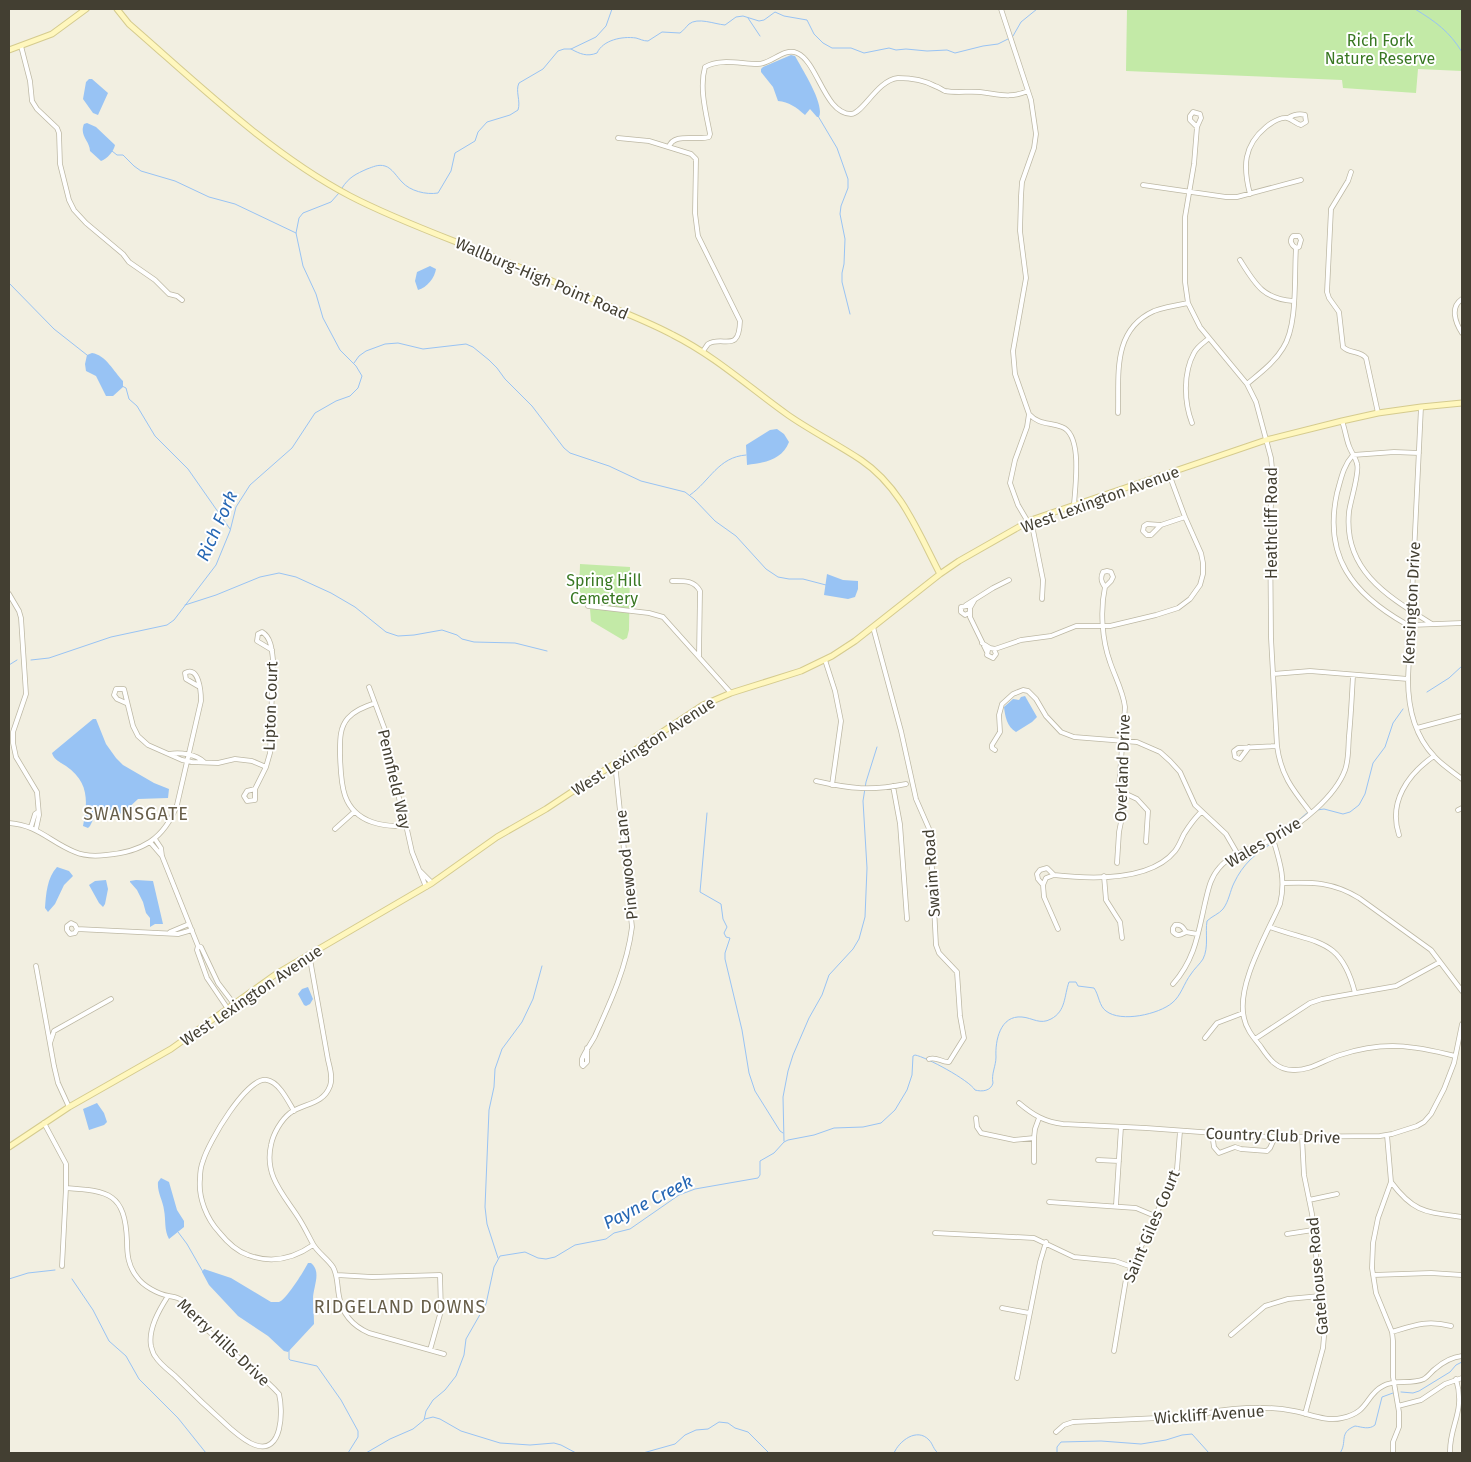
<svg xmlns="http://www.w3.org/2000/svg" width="1471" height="1462" font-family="'Fira Sans',sans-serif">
  <rect width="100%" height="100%" fill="#f2efe1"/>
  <path fill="#c3eaa7" d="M1127,9H1462V71L1418,69L1416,93L1343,88L1342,80L1126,71Z
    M580,564L630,567L629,630L627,638L623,640L591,621L590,609C575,596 580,582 580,564Z"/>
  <path fill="#98c3f4" d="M791,55L795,56C802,69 825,104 819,117H817L810,109L805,115C796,107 789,102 778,101L773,87L761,72V69L763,67Z
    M89,79H92L108,93L98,115L93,113L83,99L86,82Z
    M87,123L96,127L115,145C114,151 107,159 101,161L90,151C90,141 79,136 84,124Z
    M430,266L436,269C435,277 427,288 418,290L415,281L417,272Z
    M92,353C106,355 114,372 123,381V387L113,396H106L96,376L86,371L85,364L87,355Z
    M777,429L784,434L789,442C782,460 764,463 747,465L746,445L770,430Z
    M827,574L843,580L858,581V589L855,597L848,599L824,595Z
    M1025,696L1037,717L1032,722L1016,732C1007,727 1005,716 1004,707L1013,699L1019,700L1021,697Z
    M93,719H96L106,744L116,758L123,765L154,783L169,789L168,798L138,799L122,814C99,806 101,804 90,826L88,828L83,826C88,801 89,782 66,766C60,762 54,760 52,753Z
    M57,867L69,871L73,876L64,885L55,904L48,912L45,908C46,894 47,878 57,867Z
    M106,880L108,889L105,904L103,907L99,903L89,885L95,881Z
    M136,880L153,881L163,924H155L150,927V918L146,913L143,902L137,890L130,882V881Z
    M308,987L313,999L310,1004L306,1006L304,1005L298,994L302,989Z
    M97,1103L104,1113L107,1122L104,1125L89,1130L83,1109Z
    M161,1178L169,1182L177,1210L184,1221V1227L169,1239C164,1230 166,1220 164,1210C163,1201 157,1192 158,1182Z
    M308,1263H311C322,1272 313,1287 313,1299C313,1307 314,1315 314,1324L288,1352L284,1351L268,1336L238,1316L209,1285L202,1272L204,1269L231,1278L271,1302C272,1302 278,1302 279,1302C286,1300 304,1271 308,1263Z"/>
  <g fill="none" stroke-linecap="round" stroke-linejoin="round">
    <path stroke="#98c3f4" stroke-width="1" d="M1415,9C1436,22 1449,31 1462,52
      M748,18L760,36
      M1013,36L1021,22L1037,9
      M571,49C580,54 587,57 597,53C603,40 622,36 636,38C640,39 643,41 648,41L662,32L680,33C684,30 686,27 689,24C698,17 714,24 725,25L736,17L743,16L759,21L764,20L775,12L784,16L807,20L814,34L823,43L832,48H851L864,53L889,48L896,50L906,49L927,51L947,50L955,53L983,46L998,44L1008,39
      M818,116L837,148L848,179V188L841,206L840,214L845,239L844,264L842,273V282L850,314
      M112,151L117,155H123L134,166L141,171L175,181L209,197L235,204L296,233
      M342,188C349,177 356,174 367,169C373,167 378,164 385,166C392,168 397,177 402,182C410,191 426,195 438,193L451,171L455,153L475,141L478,132L487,122L510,115L518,110C521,101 515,91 519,83L543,69L558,51L564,49H571L596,37L606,26L612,9
      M9,283L54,329L87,355
      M354,363L359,356L366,351L385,344L398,343L423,349L466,344L473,347L489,360L497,368L505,379L532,406L564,448L570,453L609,466L641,481L685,492L694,499L715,521L736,536L766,569L778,577L789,579H803L826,585
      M122,386L126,388L129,399L137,406L155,436L188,469L230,529
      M690,495C710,481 718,457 746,455
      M185,605L216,595L260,577L279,573L296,577L331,593L355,607L386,632L398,636L414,635L442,630L457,635L462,639L474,642L515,643L547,651
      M31,660L49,658L111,637L167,625L174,620L216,565L230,531L236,507L250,485L292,448L315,413L336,401L350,396L358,388L362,376L356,366L340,350L323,318L316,294L303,266L296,233L299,218L303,213L331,202L339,193
      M9,665L17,660
      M1427,692L1449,678L1462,666
      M1317,810L1324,809L1343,814L1350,812L1359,805L1365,794L1373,763L1385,747L1393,723L1403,709
      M707,813L700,892L721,904L723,919L727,927L724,933L726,937L730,938L725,953V959L742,1030L749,1073L755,1091L780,1131L783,1133
      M1292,826L1308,812
      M784,1141L783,1097L788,1071L793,1055L809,1018L822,995L829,975L853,949L859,939L865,917L867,868L863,801L866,782L877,747
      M178,1232L187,1244L203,1272
      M498,1258L487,1224L485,1207L489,1110L494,1087L495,1069L502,1049L522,1022L533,999L542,966
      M9,1279L28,1273L55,1270
      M72,1279L93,1310L109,1341L126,1356L139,1379L178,1418L206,1453
      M289,1350V1359L290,1360L317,1366L341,1400L358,1431V1437L348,1453
      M1401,1392L1413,1393L1419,1391L1450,1372L1456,1365L1462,1362
      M425,1419L433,1417L440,1419L461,1431L500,1443L530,1445L554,1443L561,1445L576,1453
      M366,1453L390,1439L413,1429L424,1420L426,1411L433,1400L445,1390L456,1376L464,1355L466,1339L486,1304L494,1267L500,1256L525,1252L538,1258L546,1259L555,1257L575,1245L606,1239L614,1233L630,1229L679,1195L695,1189L758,1178L760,1175V1161L774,1153L784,1142L788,1140L814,1135L834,1128L863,1127L881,1123L895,1110L907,1090L912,1075L913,1056L915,1055C926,1057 969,1080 975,1090C982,1092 991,1091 993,1083C991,1074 996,1066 996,1057C995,1041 1000,1015 1022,1017C1033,1018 1040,1025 1051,1019C1066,1011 1064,996 1069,982H1076L1078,986L1094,988C1099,995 1099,1006 1106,1011C1121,1023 1159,1014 1172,1003C1181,996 1184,983 1191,974C1194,969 1200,964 1203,959C1209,947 1205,933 1207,921C1212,916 1219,914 1223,909C1229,901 1230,891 1234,883C1243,864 1255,854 1272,843
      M643,1453L675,1444L685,1435L696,1430L708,1429L719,1422L728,1423L735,1428L748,1432L769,1453
      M894,1453C899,1441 917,1427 929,1440C933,1444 933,1449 938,1453
      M1057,1453V1447L1061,1442L1101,1441L1141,1444L1166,1440L1182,1435L1192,1434L1209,1453
      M1340,1453C1348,1442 1338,1433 1355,1426C1362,1427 1369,1430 1375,1425L1382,1397L1393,1393"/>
    <g stroke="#bdb8a4" stroke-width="5.5">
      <path id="street" d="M1001,9L1031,100L1036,134L1034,148L1022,182L1021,196L1020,231L1026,278L1013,351L1015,374L1029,414L1027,427L1015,460L1010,483L1018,505L1028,522
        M21,46L30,81L32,101L37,109L57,128L59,133L60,164L69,200L74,210L86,223L123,254L129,262L155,280L169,294L177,296L182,300
        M1197,127L1190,120V116L1193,112L1200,114L1201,118L1197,127L1194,164L1185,217V282L1188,303L1200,327L1247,384L1256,402L1271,458L1273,479L1270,518L1271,638L1277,746C1281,776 1293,790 1311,813
        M618,138L649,141L691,154L696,159L695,213L698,236L740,321C739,354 723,335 708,344C707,345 704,350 703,351
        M669,147C673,132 698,141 709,137L710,134C706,113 699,88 705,67C720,58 741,64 757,64C771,65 783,47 797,53C818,62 824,113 851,114C863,114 877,80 898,78C910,78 924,80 935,86C939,87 942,90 945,91C956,93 969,91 980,92C999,94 1009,99 1028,91
        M1351,172L1348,181L1331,209L1327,292L1329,298L1339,312L1343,347C1350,354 1360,350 1366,358L1378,413
        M1143,185L1226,197H1237L1301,180
        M1250,194C1243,167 1243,146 1266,127C1271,123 1280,117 1287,118C1292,119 1296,124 1301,125L1306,122L1305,115C1298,113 1293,115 1288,118
        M1240,260C1255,284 1263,299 1293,301
        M1462,299C1450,307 1455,322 1462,333
        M1247,384C1260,373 1274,363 1283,348C1298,325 1294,277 1296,248C1291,245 1289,240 1293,236H1299L1301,240L1299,247L1296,248
        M1421,407L1408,679C1408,707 1414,735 1434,756C1442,765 1453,772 1462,779
        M1118,413C1119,374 1112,330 1154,311C1165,307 1177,305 1188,303
        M1029,414C1039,425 1049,422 1062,427C1083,435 1075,487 1074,505
        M1342,421C1345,429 1346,438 1349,446C1351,452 1356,458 1357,464C1360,472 1350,502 1349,512C1343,571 1389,597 1432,624
        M1192,423C1184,402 1183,373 1194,353C1197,347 1203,343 1208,339
        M1353,455C1343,466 1341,479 1337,493C1323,557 1353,594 1406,624L1411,625L1462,623
        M1353,455L1394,452L1419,453
        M1031,520L1043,580L1042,599
        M1161,525L1151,535H1147L1143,531L1144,526L1147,524L1161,525L1185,517
        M672,581C684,581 694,580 700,591L699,656
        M1105,587L1111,581L1113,577L1111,572L1107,571L1103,572C1100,578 1101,582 1105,587C1100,610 1102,640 1110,662C1115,677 1123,691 1125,707L1119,787L1123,812L1119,832L1117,863
        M9,594L19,611L21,618L26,694L13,732V743L16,757L37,792L39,815L36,829
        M974,601L970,608V617L987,652
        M966,605L993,588L1009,580
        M588,606L649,613L663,617L731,693
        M967,606L961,607V612L965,615L969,613
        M873,627L901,731L916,799L930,831L936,945L939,953L957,972L960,1016L964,1038L949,1062C942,1063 937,1056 929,1059
        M982,643L990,648L995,649L1021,640L1051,636L1076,626H1110L1156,615L1178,608L1190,599L1200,585L1203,574V563L1201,553L1185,517L1169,474
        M988,650L987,655L993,658L996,654L994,649
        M825,660L835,691L841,721L832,785
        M1273,674L1310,671L1408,679
        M369,687L385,730L393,775L406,825L412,852L426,887
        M126,703L117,699L114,695L116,689H124L133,726L138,736L148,745L182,760L192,762L218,763L235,759L252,761L266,767
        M375,703C365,707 355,710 348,718C339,728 340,742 340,755C341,783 341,811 372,822C384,826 394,827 406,825
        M1417,728L1462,716
        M1249,747L1240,759L1235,757L1234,751L1238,748L1277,746
        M995,750L992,748V745L1000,732L999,715L1002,704L1013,694L1023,690L1028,691L1036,699L1046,716L1061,732L1074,737L1137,742L1160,752L1170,761L1180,772L1195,805L1226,834L1237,853
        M169,754C180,752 196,754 204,762
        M816,781C851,789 871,791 906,784
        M893,786L900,824L907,919
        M255,789V800L247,801L244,796L247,791L255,789L266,767L270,753L273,660C272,650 271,637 262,632L258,634L257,641L272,650
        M1120,791L1137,799L1148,811L1146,842
        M1458,810L1462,808
        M9,823C38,825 50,842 75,852C84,856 97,856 106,855C142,852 164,839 177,805L201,701C201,692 199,665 185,673L186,679L198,686
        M31,827L35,814L38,812
        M335,829L354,812
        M1399,835C1388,802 1408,774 1434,756
        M155,839L161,848L162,856L198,946L201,947L218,983L234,1004
        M1273,839C1280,862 1286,880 1280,904C1267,934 1236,985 1244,1018C1246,1029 1254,1038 1261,1047C1269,1059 1277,1070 1293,1070C1310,1071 1324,1060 1340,1055C1383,1041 1412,1045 1455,1056
        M150,842L162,856
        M420,871L432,883
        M1104,876L1106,900L1120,922L1122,938
        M1284,883C1313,882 1333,882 1359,898L1431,950L1462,991
        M1043,885L1046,878L1054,875
        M1270,927C1316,944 1341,937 1355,993
        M77,929L75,925L71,923L67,926V930L70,934L75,933L77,929L178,934L192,930
        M1058,929L1044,897L1043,885L1038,879L1037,874L1040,870L1047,868L1054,875C1090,879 1150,882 1175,851C1179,846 1181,840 1184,834C1189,826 1194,819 1201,812
        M170,932L189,924
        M1186,932C1180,935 1178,937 1173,932V928L1175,925C1181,924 1183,927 1186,932L1197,934
        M198,946L197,950L207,978L228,1009
        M308,954L310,959L328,1060C330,1068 333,1078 330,1086C323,1105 304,1103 290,1113C281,1120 273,1134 271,1145C264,1175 283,1194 298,1217C304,1226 308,1235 313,1244C318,1253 327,1258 333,1267C338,1276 337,1286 339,1296C342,1314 353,1326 369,1333L444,1354
        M36,966L54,1066L58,1083L69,1107
        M1173,984C1195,959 1198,934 1205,903C1208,891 1210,878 1219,868C1233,851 1256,848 1275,838C1300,825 1335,797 1345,770C1349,759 1348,747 1349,736C1351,715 1352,695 1353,675
        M1205,1038L1217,1023L1243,1013
        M1255,1039L1310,1003L1322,999L1396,986L1440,962
        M50,1043L54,1031L111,999
        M587,1048V1062L583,1066L582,1065V1059C585,1051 591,1044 595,1036C611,1001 627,966 632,927L615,763
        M1019,1103C1033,1115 1045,1122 1063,1124L1146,1128L1269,1137L1380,1136L1392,1134L1417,1126L1424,1122L1431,1114L1444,1089L1454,1063L1462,1024
        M294,1111C288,1101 279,1082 267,1080C247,1076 208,1143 203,1161C201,1166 200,1173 200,1179C198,1198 207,1219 219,1232C227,1242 236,1251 248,1255C272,1264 293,1259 313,1245
        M976,1118L977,1127L981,1133L1014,1140L1034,1138L1035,1129L1039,1118
        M44,1123L66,1164V1188L62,1266
        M1212,1133L1214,1147L1219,1153L1235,1147L1241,1149L1267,1151L1270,1148L1275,1137
        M1387,1135L1391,1182L1378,1218L1373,1243L1372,1268L1376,1293L1392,1332L1393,1341V1377L1399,1412V1427L1393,1442V1453
        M1302,1137L1304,1175L1312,1214L1324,1336L1323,1348L1305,1414
        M1098,1160L1119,1161
        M1034,1162V1138
        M1391,1182C1414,1213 1426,1212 1462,1217
        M66,1188C109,1191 125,1193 127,1241C127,1254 128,1266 137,1277C143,1286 158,1294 169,1296C174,1297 178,1297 183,1301C188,1306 192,1314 197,1319C203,1326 209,1332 216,1338C236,1357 260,1373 279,1394C283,1410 283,1455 255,1445C246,1442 237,1434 230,1428C211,1411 192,1393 174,1375C168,1370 159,1363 155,1356C153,1354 152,1349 151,1346C148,1329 159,1310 168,1296
        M1309,1200L1337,1194
        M1049,1202L1136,1208L1155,1216
        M1116,1205L1121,1127
        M935,1233L1034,1238L1074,1257L1115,1261L1132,1267
        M1287,1234L1313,1230
        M337,1275L372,1277L440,1275L441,1311L430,1350
        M1373,1275L1431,1273L1462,1275
        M1002,1308L1029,1313
        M1392,1332C1415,1325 1427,1320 1451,1326
        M1231,1335L1265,1306L1288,1299L1320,1296
        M1114,1351L1126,1279L1177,1169L1180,1131
        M1017,1378L1040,1262L1046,1242
        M1398,1406L1421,1400L1445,1384L1462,1378
        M1056,1432L1064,1425L1073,1422L1200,1416C1225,1406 1267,1406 1294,1411C1310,1414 1326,1422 1342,1418C1370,1412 1365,1395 1383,1386C1395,1379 1411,1385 1424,1379C1429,1376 1431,1372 1435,1369C1443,1362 1452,1357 1462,1356
        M1450,1453C1449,1425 1466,1412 1456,1379"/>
    </g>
    <g stroke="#d5cb8e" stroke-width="7">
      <path id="secondary" d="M117,9L129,24C197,83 270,154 350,196C394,219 442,236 489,255C528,270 566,287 604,304C627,314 651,323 673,335C715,356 750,388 788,415C811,431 837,444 861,460C901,487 918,532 940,574
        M9,50L52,34L86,9
        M9,1147L69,1107L171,1049L276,974L432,883L497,837L546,809L703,705L731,693L801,671L832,656L855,641L940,574L959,561L1031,520L1266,440L1342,421L1378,413L1421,407L1462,403"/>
    </g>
    <use href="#street" stroke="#fff" stroke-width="4"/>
    <use href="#secondary" stroke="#fff7be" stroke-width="5"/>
  </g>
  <g text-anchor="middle" stroke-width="4" stroke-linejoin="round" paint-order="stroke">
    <g font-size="16" fill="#397823" stroke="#fff">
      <text x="1380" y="46">Rich Fork<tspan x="1380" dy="18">Nature Reserve</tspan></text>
      <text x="604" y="586">Spring Hill<tspan x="604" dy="18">Cemetery</tspan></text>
    </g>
    <g font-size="16" fill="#433f32" stroke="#fff">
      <text transform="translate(542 278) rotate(23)" y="6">Wallburg-High Point Road</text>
      <text transform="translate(1100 499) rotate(-20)" y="6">West Lexington Avenue</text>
      <text transform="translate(1271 523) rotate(-90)" y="6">Heathcliff Road</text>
      <text transform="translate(1411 603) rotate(-87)" y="6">Kensington Drive</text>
      <text transform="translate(270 706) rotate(-88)" y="6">Lipton Court</text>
      <text transform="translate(643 746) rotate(-33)" y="6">West Lexington Avenue</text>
      <text transform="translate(1122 768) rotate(-88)" y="6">Overland Drive</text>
      <text transform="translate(395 779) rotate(77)" y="6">Pennfield Way</text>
      <text transform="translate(1263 842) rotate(-30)" y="6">Wales Drive</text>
      <text transform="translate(626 865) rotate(-96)" y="6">Pinewood Lane</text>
      <text transform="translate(931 873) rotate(-94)" y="6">Swaim Road</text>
      <text transform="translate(251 995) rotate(-34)" y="6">West Lexington Avenue</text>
      <text transform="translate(1273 1135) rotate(2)" y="6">Country Club Drive</text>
      <text transform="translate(1151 1226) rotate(-67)" y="6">Saint Giles Court</text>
      <text transform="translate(1317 1276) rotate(-95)" y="6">Gatehouse Road</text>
      <text transform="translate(224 1342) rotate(43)" y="6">Merry Hills Drive</text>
      <text transform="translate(1209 1414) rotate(-4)" y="6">Wickliff Avenue</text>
    </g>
    <g font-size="18" font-style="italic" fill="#2667b4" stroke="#fff">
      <text transform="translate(217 526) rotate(-66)" y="6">Rich Fork</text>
      <text transform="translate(648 1202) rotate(-27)" y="6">Payne Creek</text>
    </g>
    <g font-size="18" letter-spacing="1" fill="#675e49" stroke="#fff">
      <text x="136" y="820">SWANSGATE</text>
      <text x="400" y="1313">RIDGELAND DOWNS</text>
    </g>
  </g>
  <rect width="1471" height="1462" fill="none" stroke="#433f32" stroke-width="20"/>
</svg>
